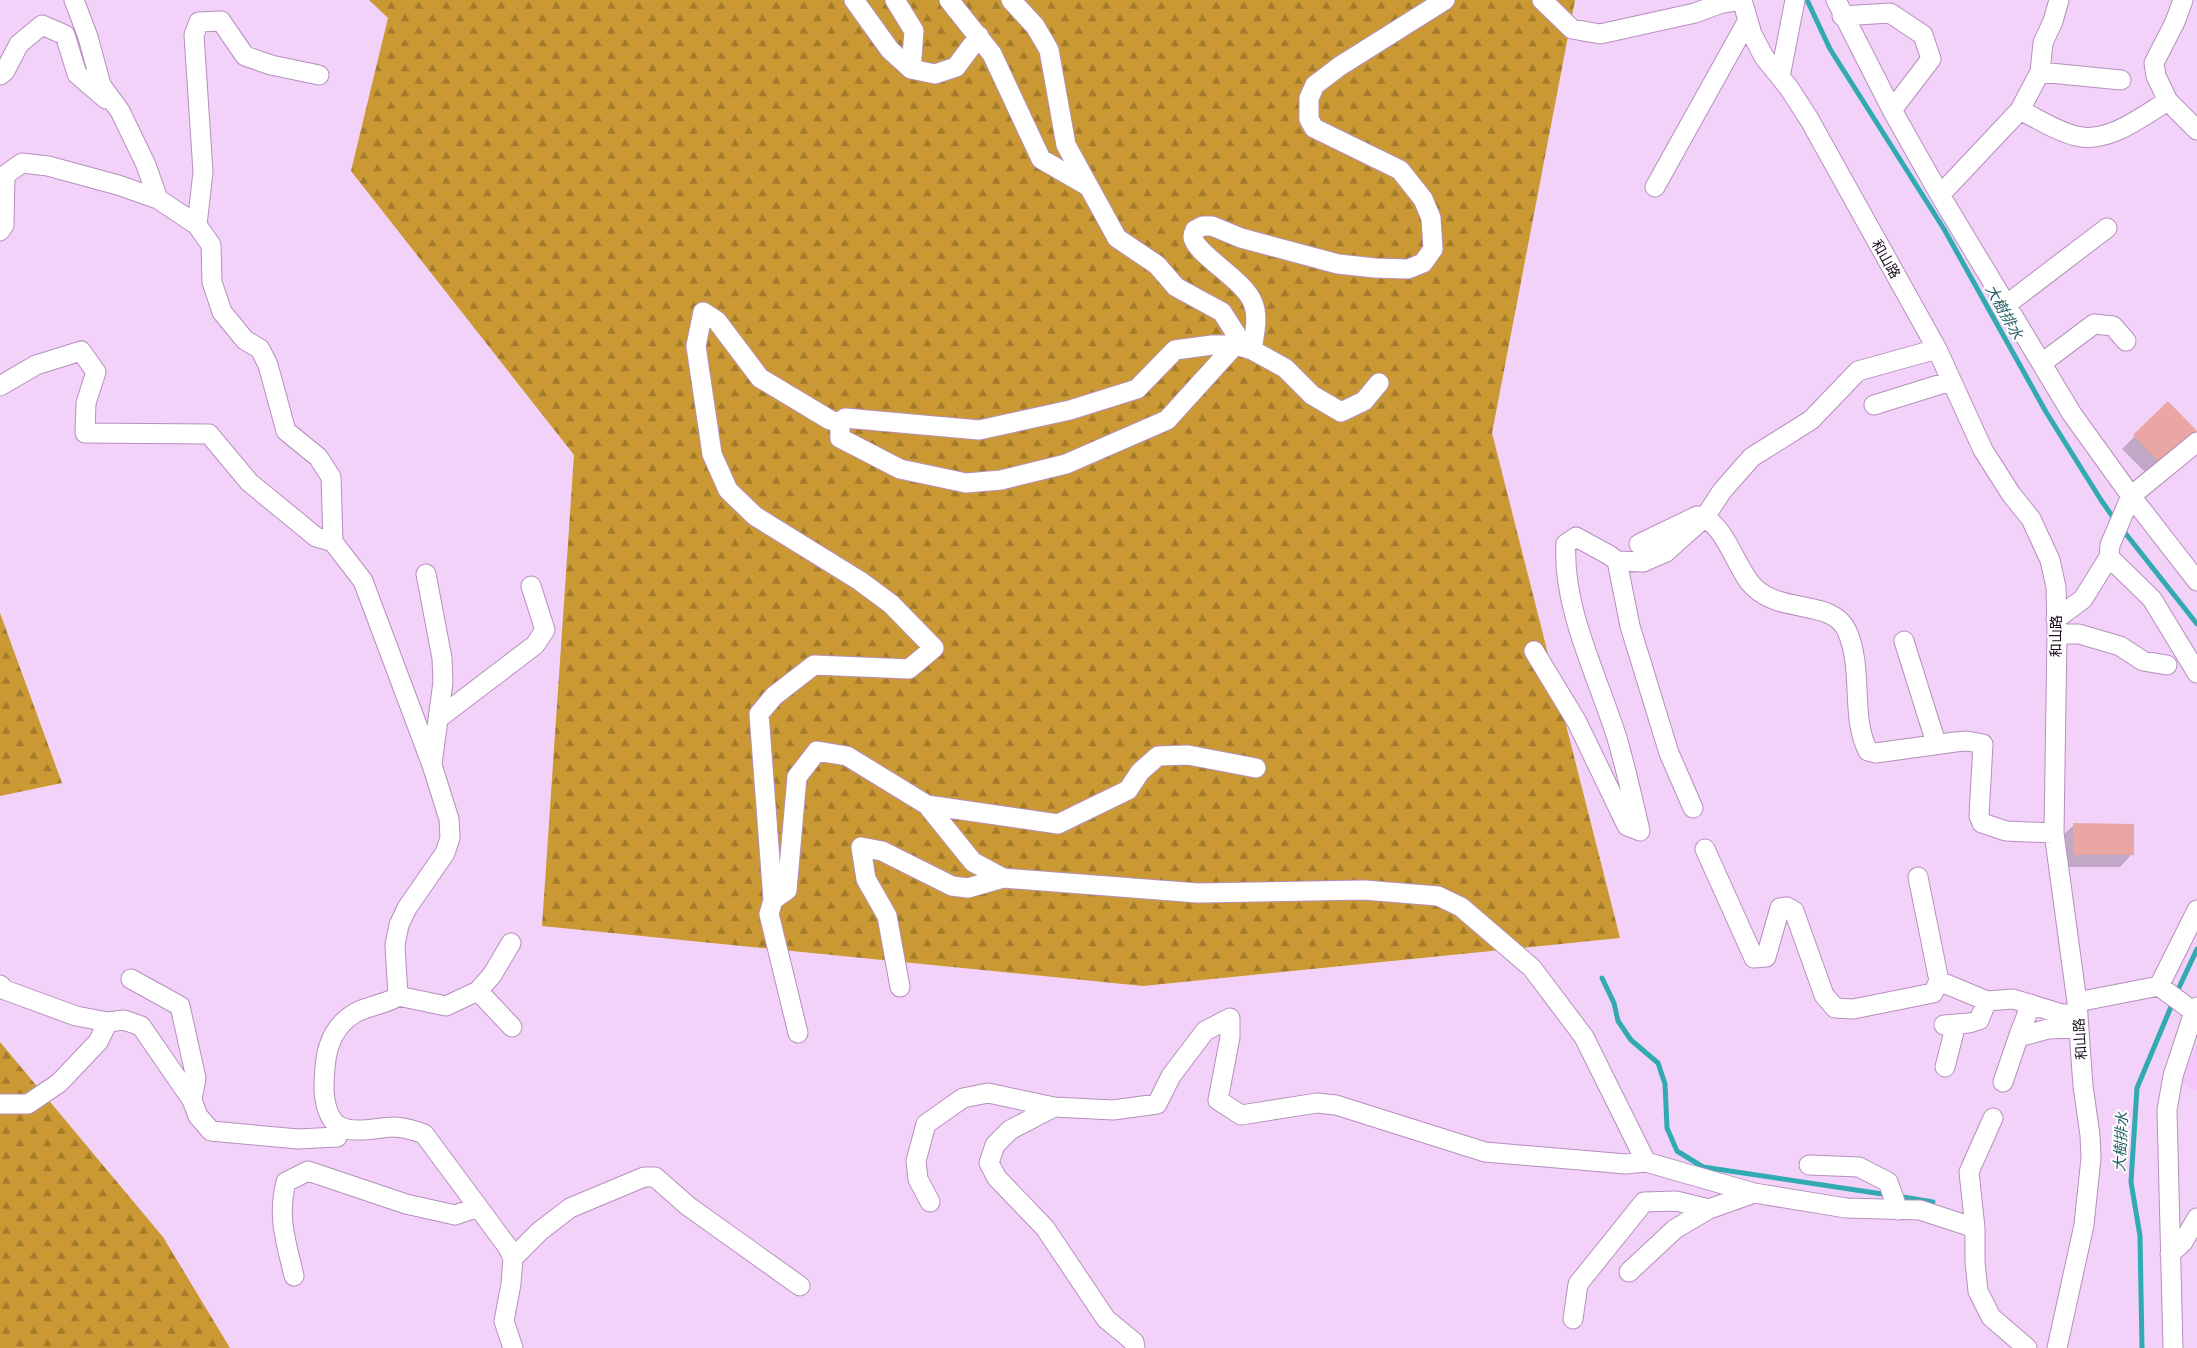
<svg xmlns="http://www.w3.org/2000/svg" width="2197" height="1348" font-family="Roboto,'Noto Sans TC',sans-serif">
  <defs>
    <pattern id="forest-firs" width="22" height="20" patternUnits="userSpaceOnUse" patternTransform="scale(1.25)"><rect width="22" height="20" fill="#ca9934"/><path d="M5 1l3.5 6h-7zM16 11l3.5 6h-7z" fill="#a37b2b"/></pattern>
  </defs>
  <rect width="100%" height="100%" fill="#f3d2f9"/>
  <path fill="#f4c4fb" d="M2197,1046V1091L2179,1082Z"/>
  <path fill="url(#forest-firs)" d="M369,0H1575L1492,433L1620,938L1143,986L542,926L574,455L351,171L388,18Z
    M0,613L62,783L0,796Z
    M0,1042L163,1237L230,1348H0Z"/>
  <path fill="#0003" d="M2168,403L2195,431L2149,476L2122,449Z
    M2074,825L2132,854L2120,867H2061V837Z"/>
  <g fill="none" stroke-linecap="round" stroke-linejoin="round">
    <path stroke="#31aab1" stroke-width="5" d="M1807,0L1830,49L1944,229L2046,412L2101,500L2115,520
      M2122,529L2197,624
      M1602,978L1614,1003L1618,1021L1631,1040L1658,1063L1665,1084L1667,1128L1677,1151L1703,1167L1889,1195
      M2176,994L2197,949
      M1897,1196L1933,1202
      M2142,1348L2140,1236L2131,1182L2137,1088L2173,1002"/>
  </g>
  <path fill="#e9a6a3" d="M2168,401L2197,431L2162,465L2133,435Z
    M2073,823L2134,824V855H2073Z"/>
  <g fill="none" stroke-linecap="round" stroke-linejoin="round">
    <g stroke="#b68fbd" stroke-width="21">
      <path id="minor" d="M74,0L88,37L101,85L120,111L146,165L158,199L197,225L211,245L212,282L222,312L245,340L260,349L268,365L286,431L318,457L331,477L333,542L363,581L432,765L449,819L450,838L445,853L407,908L399,925L395,945L398,996C385,1005 369,1005 355,1013C326,1030 324,1061 324,1091C325,1103 328,1121 341,1127C356,1134 379,1127 395,1127C406,1128 414,1130 424,1134L507,1246L513,1258L511,1284L504,1321L513,1348
        M854,0L890,50L911,69L914,31L895,0
        M949,0L992,54L1041,159L1086,185
        M1542,0L1572,29L1600,34L1695,13L1719,4L1742,0
        M1742,0L1752,34L1764,57L1789,88L1809,119L1937,349L1983,450L2011,494L2031,519L2050,560L2056,587L2057,634L2054,833L2077,1002L2083,1086L2090,1135L2091,1158L2084,1225L2057,1348
        M1836,0L1892,110L1940,195L2072,414L2131,496L2197,581
        M2183,0L2175,22L2154,63L2156,76L2168,101L2197,130
        M1842,16L1890,13L1923,35L1931,59L1892,110
        M911,69L935,74L956,67L979,36
        M2040,72L2121,80
        M0,75L5,71L19,44L42,25L65,35L77,74L106,99
        M1780,77L1795,0
        M2020,110C2038,119 2056,131 2076,136C2109,144 2142,116 2168,101
        M1655,187L1748,20
        M1940,195L2020,110L2040,72L2043,43L2053,21L2059,0
        M197,225L203,172L194,35L199,22L221,21L245,56L271,65L319,75
        M0,231L4,225L5,175L22,163L48,166L118,185L158,199
        M2006,305L2107,228
        M1252,350C1254,336 1259,317 1253,303C1245,280 1195,254 1193,237C1193,235 1194,232 1195,230L1203,226H1212L1241,238L1338,264L1375,268L1408,269L1423,263L1433,249L1431,218L1423,199L1400,170L1314,128L1309,119V98L1315,85L1340,66L1445,0
        M2042,363L2094,324L2113,326L2126,341
        M0,386L36,365L81,351L96,372L86,403L85,433L209,434L249,482L316,537L333,542
        M1874,405L1951,381
        M840,423L845,418L979,430L1070,410L1137,389L1175,350L1212,345H1235L1252,350L1285,368L1312,395L1341,412L1364,401L1379,383
        M1639,544L1697,516C1725,519 1735,570 1755,588C1782,614 1833,599 1847,631C1864,669 1850,716 1868,751L1876,753L1955,742L1967,741L1983,744L1979,816L1982,823L2006,831L2054,833
        M2109,557L2152,599L2197,673
        M1617,561L1630,626L1669,753L1693,808
        M426,574L442,658L443,682L432,764
        M2056,619L2083,599L2109,557L2110,545L2131,496L2197,442
        M2057,634H2079L2120,646L2143,661L2167,665
        M1904,641L1936,743
        M1534,651L1577,722L1627,826L1640,831C1633,800 1626,769 1617,738C1598,677 1562,608 1566,544L1576,537L1609,555L1617,561L1643,562L1666,552L1705,517L1722,491L1752,457L1811,420L1858,371L1937,349
        M439,718L535,645L545,630L531,586
        M927,805L1058,824L1128,790L1140,772L1158,756L1188,755L1256,768
        M1705,849L1754,958L1766,957L1780,908L1787,907L1794,911L1824,995L1835,1008L1853,1009L1933,993L1939,981L1918,877
        M1003,878L1198,893L1364,890L1438,896L1461,907L1532,968L1584,1037L1646,1162L1626,1164L1485,1152L1336,1105L1317,1103L1241,1115L1218,1100L1230,1037V1018L1205,1031L1171,1076L1157,1104L1113,1110L1054,1107L1010,1130L995,1145L989,1163L997,1178L1045,1228L1106,1319L1134,1342L1135,1348
        M773,900L769,914L798,1033
        M131,979L180,1006L196,1078L192,1100
        M1939,981L1987,1001L2013,999L2062,1014H2078
        M0,985L5,990L76,1016L108,1022L124,1020L141,1026L192,1100L198,1116L211,1131L298,1139L337,1137L341,1127
        M2159,986L2194,1012
        M900,987L887,916L866,879L861,847L882,851L952,886L968,888L1003,878L973,862L927,805L847,756L817,751L797,777L787,890L773,900L759,714L774,696L814,665L909,669L934,648L891,604L860,581L755,516L728,490L712,454L696,346L703,312L717,321L760,378L830,420L840,423V438L900,469L966,483L1001,480L1066,464L1167,420L1235,345L1236,334L1222,312L1176,287L1157,265L1117,238L1066,145L1049,50L1035,26L1011,0
        M478,991L512,1027
        M398,996L446,1006L478,991L492,975L511,943
        M2077,1002L2159,986L2197,910
        M1944,1025L1969,1023L1979,1020L1987,1001
        M2019,1035L2031,1004
        M1945,1067L1956,1024
        M2003,1082L2019,1035H2026L2048,1029L2079,1028
        M0,1104H28L59,1083L98,1042L108,1022
        M1993,1118L1969,1172L1975,1228V1262L1978,1291L1991,1317L2027,1348
        M1646,1162L1754,1193L1846,1208L1920,1210L1975,1228
        M1809,1165L1859,1167L1888,1182L1898,1210
        M930,1202L918,1179L916,1161L926,1124L963,1098L988,1093L1054,1107
        M2170,1254L2183,1242L2197,1218
        M513,1258L540,1231L570,1208L644,1177H655L688,1206L800,1286
        M1629,1272L1675,1229L1709,1209L1754,1193
        M294,1276C286,1241 277,1217 286,1182L308,1171L406,1204L455,1215L478,1207
        M1573,1319L1578,1284L1644,1202L1676,1201L1709,1209
        M2173,1348L2167,1110L2173,1076L2194,1012L2197,1007"/>
    </g>
    <use href="#minor" stroke="#fff" stroke-width="19"/>
  </g>
  <g text-anchor="middle" stroke-width="4" stroke-linejoin="round" paint-order="stroke">
    <g font-size="14" fill="#1c0d1e" stroke="#fff">
      <text transform="translate(1886 259) rotate(60)" y="5">和山路</text>
      <text transform="translate(2056 636) rotate(-90)" y="5">和山路</text>
      <text transform="translate(2080 1039) rotate(-94)" y="5">和山路</text>
    </g>
    <g font-size="15" font-style="italic" fill="#1e5e62" stroke="#fff">
      <text transform="translate(2004 312) rotate(61)" y="5">大樹排水</text>
      <text transform="translate(2121 1142) rotate(-87)" y="5">大樹排水</text>
    </g>
  </g>
</svg>
